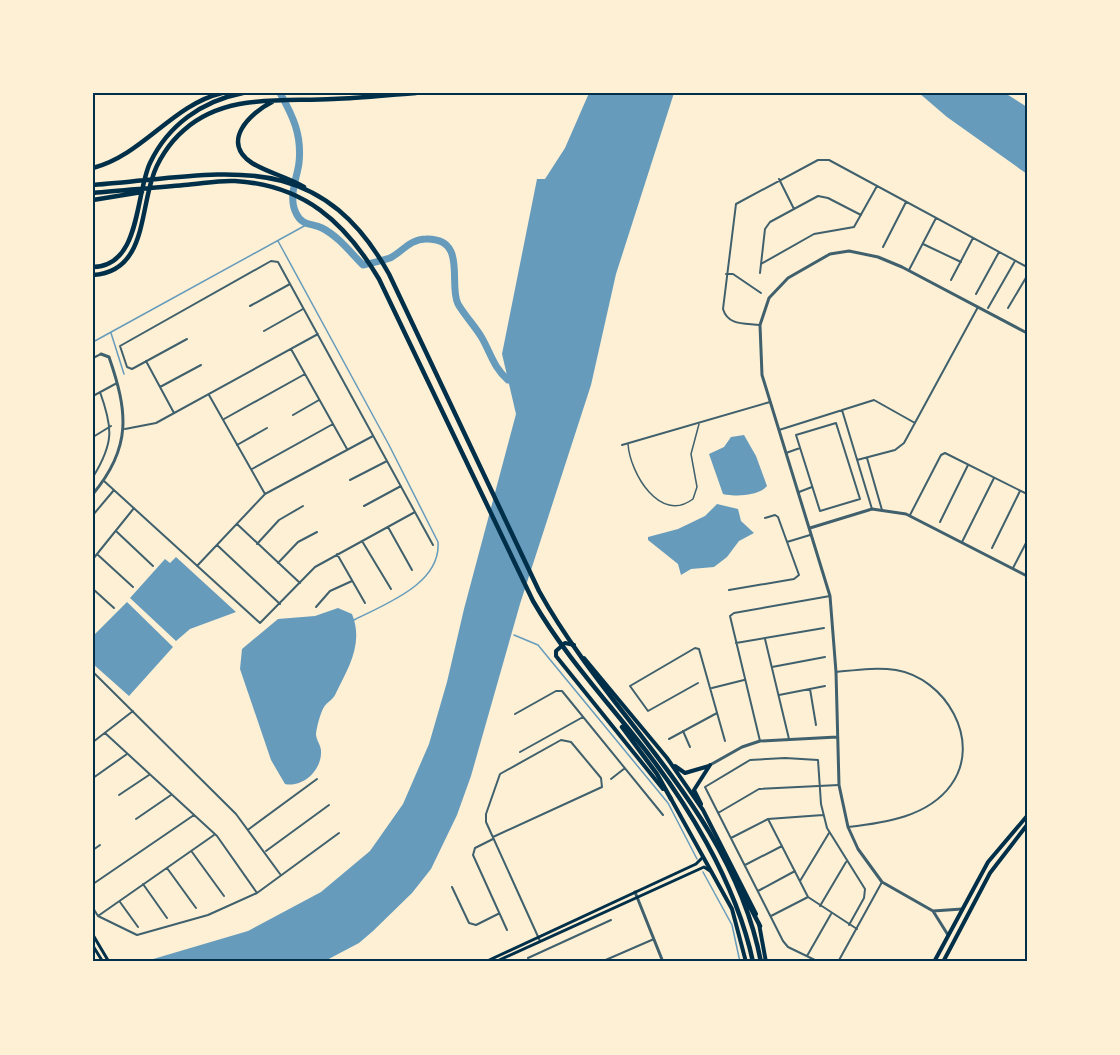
<svg xmlns="http://www.w3.org/2000/svg" width="1120" height="1055" font-family="'Fira Sans',sans-serif">
  <rect width="100%" height="100%" fill="#fdf0d5"/>
  <path fill="#669bbc" d="M589,93H674L616,274L591,385L520,604L471,776L457,815L431,869L412,893L373,931L359,943L323,962H143L248,931L321,892L370,851L403,804L429,744L447,682L464,609L516,414L502,354L537,179H545L565,148Z
    M919,93H1005L1027,107V174L947,117Z
    M744,435L756,456L767,486C759,496 736,497 723,494L709,454L724,447L731,437Z
    M717,504L738,509L741,521L754,533L739,541L727,557L714,567L691,569L681,575L678,564L648,540V537L678,529L705,516Z
    M176,557L236,612L190,629L176,641L130,598L165,559L170,563Z
    M127,602L173,647L129,696L93,664V636Z
    M338,608L352,614C364,644 348,668 336,693C334,699 327,702 324,707C320,714 317,726 316,734C316,740 321,745 321,751C322,770 303,788 285,784L271,760L240,669L242,649L278,619L315,616Z"/>
  <g fill="none" stroke-linecap="round" stroke-linejoin="round">
    <path stroke="#669bbc" stroke-width="1.5" d="M278,241L389,445L438,542C441,584 385,604 354,620
      M111,333L124,374
      M93,342L306,225
      M514,635L538,645L668,803L697,859
      M703,872L732,925L740,962"/>
    <path stroke="#669bbc" stroke-width="7" d="M280,93C293,116 302,135 299,163C297,178 288,197 296,213C302,226 311,223 322,228C338,236 351,253 363,265C371,263 381,261 390,258C402,252 410,239 426,239C468,238 448,284 458,304C465,316 475,326 482,338C491,354 494,368 508,380H516"/>
    <path stroke="#3f606c" stroke-width="1.5" d="M628,444C630,473 660,524 693,499L697,487L691,454L699,424"/>
    <path stroke="#3f606c" stroke-width="2" d="M779,179L794,209
      M923,244L961,262
      M883,247L906,202
      M761,264L814,234L854,227L877,186
      M909,270L936,218
      M760,273L765,229L770,222L818,196L828,198L861,215
      M726,274H733L761,293
      M951,280L973,238
      M976,294L999,252
      M250,306L290,284
      M988,308L1015,261
      M1008,308L1027,276
      M760,325C745,323 728,326 723,309L736,204L818,160H829L1027,267
      M264,331L303,309
      M187,339L132,369L127,367L120,346L271,261L278,262L433,545
      M291,349L347,449
      M93,358L101,354
      M146,361L174,413
      M160,387L201,365
      M209,395L265,494
      M93,396L117,383
      M842,410L872,509
      M293,415L319,400
      M224,419L305,374
      M836,423L860,499L820,511L796,435Z
      M125,429L156,423L318,334
      M779,430L874,400L915,423
      M93,437L111,426
      M237,445L267,428
      M622,445L770,402
      M786,453L800,448
      M867,458L882,510
      M857,460L895,450L904,443L978,307
      M252,469L333,424
      M93,477C114,443 113,428 100,392
      M350,480L387,461
      M104,481L260,623L315,567L415,512
      M799,492L812,487
      M364,506L401,486
      M93,515L114,490
      M910,515L941,455L945,453L1027,494
      M940,522L968,465
      M237,524L300,583
      M388,527L412,570
      M117,532L153,566
      M362,541L391,589
      M787,542L810,535
      M962,542L994,478
      M257,544L279,520L303,506
      M217,545L280,604
      M992,548L1020,491
      M337,554L365,603
      M98,555L133,587
      M93,559L134,508
      M278,563L298,542L317,532
      M197,566L265,494L373,436
      M1013,568L1027,541
      M93,589L114,608
      M729,590L794,579L799,575L778,517L775,515L765,518
      M316,607L330,591L352,581
      M765,639L789,739
      M736,643L824,628
      M772,667L825,657
      M93,672L236,814L280,874
      M836,672C856,670 876,667 896,670C945,678 983,741 951,785C928,817 884,823 848,827
      M698,683L648,711L630,686L695,648L699,649L725,741
      M712,688L744,680
      M810,689L816,725
      M779,695L825,686
      M515,714L556,691H562L663,815
      M683,731L690,747
      M105,733L217,836L257,893
      M669,739L717,713
      M760,741L730,616L734,613L830,596
      M93,742L133,711
      M520,752L583,717
      M93,778L127,754
      M611,779L625,768
      M119,795L149,775
      M718,813L759,789L839,785
      M136,819L171,795
      M768,819L808,897L857,929
      M249,829L317,779
      M493,837L602,787L601,778L571,742L561,740L500,774L486,814V822L540,941
      M731,838L768,819L823,815
      M493,839L475,848L473,855L507,930
      M93,850L100,845
      M266,851L329,805
      M192,852L224,896
      M745,865L782,846
      M167,868L196,908
      M800,881L829,833
      M93,884L194,815
      M143,884L167,918
      M452,887L469,923L476,925L498,914
      M758,891L795,871
      M120,902L138,927
      M820,906L846,862
      M93,908L98,916L137,935L208,915L257,893L339,833
      M98,916L214,835
      M771,916L808,897
      M807,956L831,914
      M528,958L611,920
      M601,962L654,939
      M819,962L788,947L783,941L705,787L750,760L785,758L818,760L821,804L827,828L865,889L864,898L849,925
      M838,962L882,882"/>
    <path stroke="#3f606c" stroke-width="3" d="M93,494C132,447 128,412 109,357L101,354
      M810,528L872,509L906,514L1027,576
      M710,765L742,747L760,741L837,737
      M635,892L663,962
      M933,911L962,909
      M948,935L933,911L882,882L858,849L848,827L839,785L836,672L830,596L762,375L760,325L769,298L788,278L830,254L849,251L878,257L902,267L1027,333"/>
    <path stroke="#003049" stroke-width="3" d="M93,935L109,962
      M93,946L103,962
      M485,962L696,864L703,857
      M495,962L704,867L710,871"/>
    <path stroke="#003049" stroke-width="4" d="M574,645L565,643L556,651V656L663,789
      M584,658L667,758L703,810L756,914
      M675,766L685,773L709,766
      M670,797L732,909L746,962
      M701,804L694,790L710,765
      M759,924L766,962
      M934,962L988,862L1027,816
      M943,962L990,873L1027,825"/>
    <path stroke="#003049" stroke-width="4.5" d="M272,102C250,113 220,142 252,163C268,173 288,177 304,187
      M93,168C143,155 172,105 222,93
      M93,185C218,176 316,142 389,274L539,591C609,718 732,811 761,962
      M93,193C123,190 154,188 184,185C201,184 218,180 235,181C304,185 345,222 379,279L533,601C562,651 599,692 635,737C686,800 736,882 753,962
      M93,200L142,192
      M93,267C141,266 135,195 150,163C168,125 202,101 243,93
      M93,275C144,272 140,216 152,179C157,161 170,142 184,130C226,93 282,102 333,99C361,98 388,95 416,93
      M622,727L657,774L671,799
      M733,874L760,926"/>
  </g>
  <rect width="1120" height="1055" fill="none" stroke="#fdf0d5" stroke-width="189"/>
  <rect x="94" y="94" width="932" height="866" fill="none" stroke="#003049" stroke-width="2"/>
</svg>
